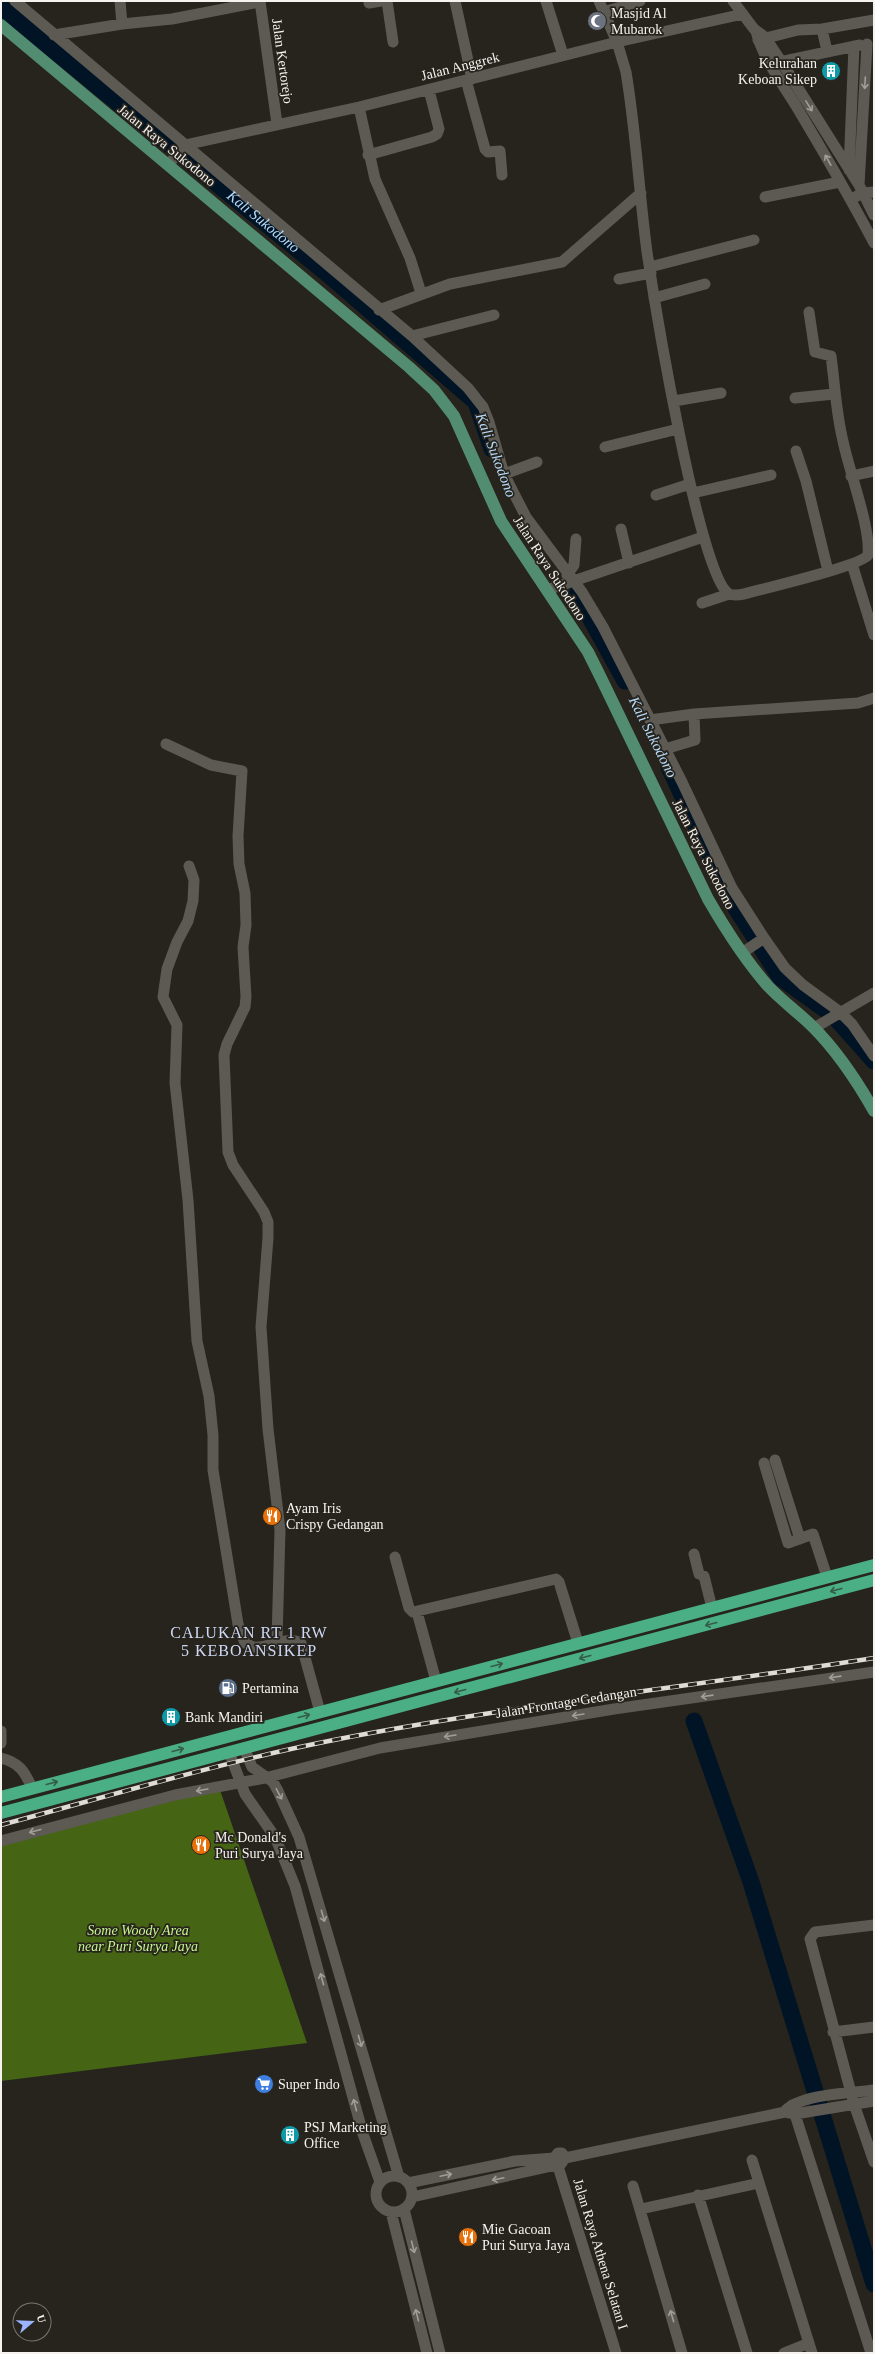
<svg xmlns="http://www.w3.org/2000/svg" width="875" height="2354" font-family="Georgia,serif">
  <rect width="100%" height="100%" fill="#27241e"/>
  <path fill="#456514" d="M219,1787L307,2043L1,2081V1845Z"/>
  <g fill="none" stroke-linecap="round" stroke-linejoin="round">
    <g stroke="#011425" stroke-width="17">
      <path id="s1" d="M1,7L330,276L476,402L492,449"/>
      <path d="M577,594L625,681"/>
      <path d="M669,767L732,902L780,977L833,1015L874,1061"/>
      <path d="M694,1721L751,1882L874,2284"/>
    </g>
    <path stroke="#5d5953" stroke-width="11" d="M15,1L412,336L468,388L483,407L489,422L504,474L526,517L582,592L603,627L682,782L732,888L764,938L785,968L803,985L840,1012L852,1024L874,1056
      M120,1L122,24
      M260,1L277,124
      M387,1L393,42
      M455,1L472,79
      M546,1L563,55
      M599,1L617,42L626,72C636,132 639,192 647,252C654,299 699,576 729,594C734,596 739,595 744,594C762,589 861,566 868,555C871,528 849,471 843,441C836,413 835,385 831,356L815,352L809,312
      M733,1L754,29L765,37L781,61L859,185L874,215
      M369,3L381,1
      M604,12L640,1
      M822,29L827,51
      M756,31C762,57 782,83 796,106C823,151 849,196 874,243
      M54,35L122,24L172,19L260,2
      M758,40L798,30L822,29L874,20
      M775,63L860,45
      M466,80L485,149L488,152L500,151L502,175
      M359,107L375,179L410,258L421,293
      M185,145L359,107L617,42L743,14
      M368,155L432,137L437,134L439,129L429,90
      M168,165L185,145
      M849,170L854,46
      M859,185L867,44
      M857,196L863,193L874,192
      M765,197L840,182
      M650,267L754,240
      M619,279L651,273
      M654,298L705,284
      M379,310L450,284L562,262L641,193
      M412,336L494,315
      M795,398L834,394
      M674,401L721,393
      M605,447L678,429
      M796,451L806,481L828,571
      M504,474L537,462
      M851,476L874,471
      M693,493L771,475
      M656,495L690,484
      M621,529L629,563
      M852,564L874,635
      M567,575L574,565L576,539
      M547,590L703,537
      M702,603L729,594
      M650,720L694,714L858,703L874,698
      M166,744L211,765L242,771L238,836L239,864L245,893L246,925L243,947L246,997L245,1007L227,1044L224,1055L228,1152L233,1165L264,1212L268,1222V1238L261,1327L268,1429L280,1530L277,1641
      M665,749L695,740L694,714
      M189,866L194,880L193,901L188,921L177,942L167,969L163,997L177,1025L175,1083L188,1200L197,1341L209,1396L213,1435V1470L238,1624L245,1643C248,1644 251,1647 254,1647C268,1649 286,1635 301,1643L320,1712
      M742,953L764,938
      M814,1028L874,993
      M775,1460L800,1539
      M764,1463L788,1543L813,1534L827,1577
      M694,1554L699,1574L704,1576L712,1608
      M395,1557L409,1608L413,1612L556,1579L559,1582L578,1643
      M417,1612L436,1681
      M1,1731V1743
      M244,1748L252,1767L273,1782L278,1791L299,1837L399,2177
      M229,1752L245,1794L275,1837L295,1886L363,2134L380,2182
      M1,1758C19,1762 25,1772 32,1788
      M1,1841L175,1795L265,1778L380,1748L614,1709L874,1672
      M874,1925L815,1932L810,1939L854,2104L874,2162
      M833,2032L874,2027
      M792,2105L871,2353
      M786,2110C802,2094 851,2093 874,2090
      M565,2158L785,2112L795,2114L874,2101
      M752,2160L812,2353
      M557,2163L616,2353
      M376 2194a18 18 0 1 1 36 0a18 18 0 1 1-36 0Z
      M408,2183L515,2161L554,2158L558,2153H562L565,2158L561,2164L412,2197
      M633,2186L682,2353
      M698,2195L747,2353
      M404,2209L440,2353
      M641,2209L759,2183
      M391,2212L427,2353
      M784,2353L809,2343"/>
    <path stroke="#528d71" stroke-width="12" d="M1,25L409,367L434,390L454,416L501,521L588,652L601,678L708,899C726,930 745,960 768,986C782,1001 799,1013 813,1027C838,1052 857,1081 874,1111"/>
    <path stroke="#4aaf85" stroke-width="12" d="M1,1797L874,1565
      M1,1813L874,1580"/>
    <g stroke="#dfdcd8" stroke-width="4.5">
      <path id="rail" d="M1,1825C113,1795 225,1761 339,1739C516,1705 696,1686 874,1658"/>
    </g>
    <use href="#rail" stroke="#27241e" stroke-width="3" stroke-dasharray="9" stroke-linecap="butt"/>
  </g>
  <defs><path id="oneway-shaft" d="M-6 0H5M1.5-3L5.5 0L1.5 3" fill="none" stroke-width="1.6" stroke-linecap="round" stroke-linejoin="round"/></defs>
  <g stroke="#a19e99">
    <use href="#oneway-shaft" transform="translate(865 83) rotate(93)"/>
    <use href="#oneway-shaft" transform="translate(809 106) rotate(58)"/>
    <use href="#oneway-shaft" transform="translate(828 160) rotate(-119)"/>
    <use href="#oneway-shaft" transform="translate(835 1677) rotate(172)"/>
    <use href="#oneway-shaft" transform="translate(707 1696) rotate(172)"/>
    <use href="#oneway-shaft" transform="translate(578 1715) rotate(171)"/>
    <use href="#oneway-shaft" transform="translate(450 1736) rotate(171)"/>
    <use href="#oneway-shaft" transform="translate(202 1790) rotate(170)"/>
    <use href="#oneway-shaft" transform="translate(279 1794) rotate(62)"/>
    <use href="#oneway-shaft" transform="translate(35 1831) rotate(165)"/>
    <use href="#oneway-shaft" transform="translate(323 1916) rotate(74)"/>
    <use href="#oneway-shaft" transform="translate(322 1979) rotate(-105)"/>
    <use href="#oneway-shaft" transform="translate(360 2041) rotate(74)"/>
    <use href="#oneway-shaft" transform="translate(355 2105) rotate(-104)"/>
    <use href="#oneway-shaft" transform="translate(446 2175) rotate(-12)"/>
    <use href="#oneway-shaft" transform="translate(498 2179) rotate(168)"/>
    <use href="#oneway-shaft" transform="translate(413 2247) rotate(76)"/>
    <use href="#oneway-shaft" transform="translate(417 2315) rotate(-104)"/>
    <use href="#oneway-shaft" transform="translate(672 2316) rotate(-106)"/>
  </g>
  <g stroke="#355c47">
    <use href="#oneway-shaft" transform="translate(836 1590) rotate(165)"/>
    <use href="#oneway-shaft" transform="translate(711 1624) rotate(165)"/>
    <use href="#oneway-shaft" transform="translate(585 1657) rotate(165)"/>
    <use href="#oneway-shaft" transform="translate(497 1665) rotate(-15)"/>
    <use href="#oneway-shaft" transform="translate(460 1691) rotate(165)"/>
    <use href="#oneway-shaft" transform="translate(304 1716) rotate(-15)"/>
    <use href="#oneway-shaft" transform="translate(178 1750) rotate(-15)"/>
    <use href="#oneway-shaft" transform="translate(52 1783) rotate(-15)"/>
  </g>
  <defs>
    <g id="mosque-disc" transform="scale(1)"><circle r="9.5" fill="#6b7280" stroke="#27241e"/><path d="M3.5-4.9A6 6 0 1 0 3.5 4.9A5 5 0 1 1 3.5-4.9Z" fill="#fff"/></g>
    <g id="building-disc" transform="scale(1)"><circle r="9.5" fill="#0f9aa8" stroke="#27241e"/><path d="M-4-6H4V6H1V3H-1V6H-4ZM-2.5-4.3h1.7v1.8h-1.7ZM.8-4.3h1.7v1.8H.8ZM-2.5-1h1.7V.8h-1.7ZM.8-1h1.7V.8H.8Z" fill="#fff"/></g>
    <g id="restaurant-disc" transform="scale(1)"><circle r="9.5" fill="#e8710a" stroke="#27241e"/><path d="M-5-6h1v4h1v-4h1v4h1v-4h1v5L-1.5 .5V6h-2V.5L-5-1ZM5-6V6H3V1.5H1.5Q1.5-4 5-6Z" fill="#fff"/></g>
    <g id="fuel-disc" transform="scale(1)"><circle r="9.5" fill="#5c6f8a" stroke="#27241e"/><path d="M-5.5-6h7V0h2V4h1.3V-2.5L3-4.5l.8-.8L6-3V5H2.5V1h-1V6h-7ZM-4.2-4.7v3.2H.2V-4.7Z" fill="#fff"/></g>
    <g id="supermarket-disc" transform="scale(1)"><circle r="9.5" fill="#3f7fe0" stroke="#27241e"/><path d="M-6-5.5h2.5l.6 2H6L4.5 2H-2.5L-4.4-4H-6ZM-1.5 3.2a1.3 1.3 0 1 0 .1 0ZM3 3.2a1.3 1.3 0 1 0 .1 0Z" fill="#fff"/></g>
  </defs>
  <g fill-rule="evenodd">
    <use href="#mosque-disc" x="597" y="21"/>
    <use href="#building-disc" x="831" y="71"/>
    <use href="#restaurant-disc" x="272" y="1516"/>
    <use href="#fuel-disc" x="228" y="1688"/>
    <use href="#building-disc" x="171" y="1717"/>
    <use href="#restaurant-disc" x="201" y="1845"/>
    <use href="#supermarket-disc" x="264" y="2084"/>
    <use href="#building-disc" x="290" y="2135"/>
    <use href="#restaurant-disc" x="468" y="2237"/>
  </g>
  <g text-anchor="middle" stroke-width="3.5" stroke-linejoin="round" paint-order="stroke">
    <g font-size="14" fill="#f5f2ef" stroke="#27241e" text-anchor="start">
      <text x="611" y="18">Masjid Al<tspan x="611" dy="16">Mubarok</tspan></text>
      <text x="817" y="68" text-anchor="end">Kelurahan<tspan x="817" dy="16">Keboan Sikep</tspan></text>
      <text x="286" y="1513">Ayam Iris<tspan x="286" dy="16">Crispy Gedangan</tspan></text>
      <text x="242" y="1693">Pertamina</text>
      <text x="185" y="1722">Bank Mandiri</text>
      <text x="215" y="1842">Mc Donald's<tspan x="215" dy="16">Puri Surya Jaya</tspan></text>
      <text x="278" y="2089">Super Indo</text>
      <text x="304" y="2132">PSJ Marketing<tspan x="304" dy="16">Office</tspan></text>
      <text x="482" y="2234">Mie Gacoan<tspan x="482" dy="16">Puri Surya Jaya</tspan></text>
    </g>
    <g font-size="14" fill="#f5f2ef" stroke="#27241e">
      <text transform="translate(283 61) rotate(82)" y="5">Jalan Kertorejo</text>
      <text transform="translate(460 66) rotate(-14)" y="5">Jalan Anggrek</text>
      <text transform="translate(167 145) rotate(39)" y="5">Jalan Raya Sukodono</text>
      <text transform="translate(550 568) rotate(57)" y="5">Jalan Raya Sukodono</text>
      <text transform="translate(704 854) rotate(63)" y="5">Jalan Raya Sukodono</text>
      <text transform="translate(566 1702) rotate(-9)" y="5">Jalan Frontage Gedangan</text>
      <text transform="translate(601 2254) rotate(73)" y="5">Jalan Raya Athena Selatan I</text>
    </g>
    <g font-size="14" font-style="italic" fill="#c5f58c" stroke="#27241e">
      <text x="138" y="1935">Some Woody Area<tspan x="138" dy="16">near Puri Surya Jaya</tspan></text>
    </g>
    <g font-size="15" font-style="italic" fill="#b5d9f7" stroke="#27241e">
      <text dy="5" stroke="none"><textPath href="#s1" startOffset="339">Kali Sukodono</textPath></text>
      <text transform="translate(496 455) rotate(69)" y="5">Kali Sukodono</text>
      <text transform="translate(653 737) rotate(63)" y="5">Kali Sukodono</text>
    </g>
    <g font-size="16" letter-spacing="1" fill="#cfd9f5" stroke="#27241e">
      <text x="249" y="1638">CALUKAN RT 1 RW<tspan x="249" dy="18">5 KEBOANSIKEP</tspan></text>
    </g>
  </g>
  <rect width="875" height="2354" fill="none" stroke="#f5f2ef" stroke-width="4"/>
  <g transform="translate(32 2322) rotate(71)"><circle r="19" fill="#27241e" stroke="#797672"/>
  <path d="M0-3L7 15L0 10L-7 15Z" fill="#9cb4fd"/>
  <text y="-6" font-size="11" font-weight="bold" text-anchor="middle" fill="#f5f2ef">U</text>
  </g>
</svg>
